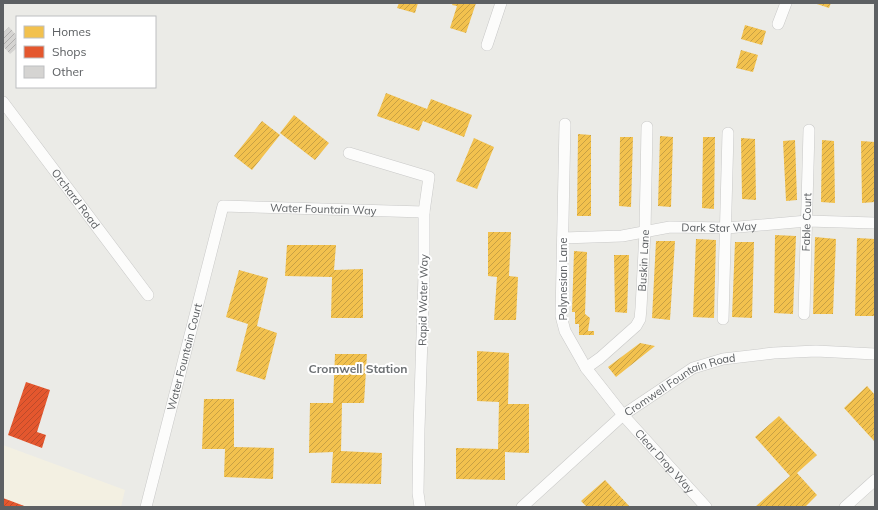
<svg xmlns="http://www.w3.org/2000/svg" width="878" height="510" font-family="Mulish,sans-serif">
  <defs>
    <pattern id="homes-hatch" width="6" height="6" patternUnits="userSpaceOnUse"><rect width="6" height="6" fill="#f2c14e"/><path d="M-1 1l2-2M0 6l6-6M5 7l2-2" fill="none" stroke="#c7a044"/></pattern>
    <pattern id="shops-hatch" width="6" height="6" patternUnits="userSpaceOnUse"><rect width="6" height="6" fill="#e4572e"/><path d="M-1 1l2-2M0 6l6-6M5 7l2-2" fill="none" stroke="#bc4b2b"/></pattern>
    <pattern id="building-hatch" width="6" height="6" patternUnits="userSpaceOnUse"><rect width="6" height="6" fill="#d5d4d2"/><path d="M-1 1l2-2M0 6l6-6M5 7l2-2" fill="none" stroke="#b0afae"/></pattern>
  </defs>
  <rect width="100%" height="100%" fill="#ebebe7"/>
  <path fill="#f3f0e2" d="M3,445L125,490L121,507H3Z"/>
  <path fill="url(#homes-hatch)" d="M399,3H418L415,13L397,8Z
    M453,3H476L466,33L450,28L457,6L452,5Z
    M814,3H831L829,8Z
    M745,25L766,31L762,45L741,39Z
    M741,50L758,55L753,72L736,68Z
    M386,93L427,109L431,99L472,115L464,137L423,121L419,131L377,116Z
    M294,115L329,143L315,160L280,133Z
    M262,121L280,135L252,170L234,156Z
    M578,134L591,135V216H577Z
    M660,136L673,137L671,207L658,206Z
    M620,137H633L631,207L619,206Z
    M703,137H715L714,209L702,208Z
    M474,138L494,147L477,189L456,181Z
    M741,138L755,139L756,200L742,199Z
    M795,140L797,200L786,201L783,141Z
    M822,140L834,141L835,203L821,202Z
    M861,141L875,142V202L862,203Z
    M488,232H511L509,276L518,277L516,320H494L497,277L488,276Z
    M775,235L796,236L793,314L774,313Z
    M815,237L836,239L833,314H813Z
    M857,238L875,239V316H855Z
    M696,239L716,240L714,318L693,317Z
    M656,241H675L670,320L652,318Z
    M735,242H754L752,318L732,317Z
    M287,245H336L334,270L363,269V318H331L332,277L285,276Z
    M574,251L587,252L585,314L590,318L588,331H594V335H579V324H575V312H572Z
    M614,255H629L627,313L615,312Z
    M239,270L268,278L257,326L277,333L265,380L236,371L248,324L226,317Z
    M640,343L655,346L616,377L608,367Z
    M477,351L509,353L508,404H529V453L505,452V480L456,479V448L498,449L499,402L477,401Z
    M335,354H367L364,403H342L341,451L382,453L381,484L331,483L333,452L309,453L310,403H333Z
    M867,386L875,395V442L844,408Z
    M204,399H234V447L274,448L273,479L224,477L225,449H202Z
    M779,416L817,455L797,473L817,495L805,507H755L790,476L755,437Z
    M605,480L630,507H587L581,501Z"/>
  <path fill="url(#shops-hatch)" d="M26,382L50,390L37,432L46,435L42,448L8,435Z
    M3,498L27,507H3Z"/>
  <path fill="url(#building-hatch)" d="M9,27L17,36V48L10,54L3,46V33Z"/>
  <g fill="none" stroke-linecap="round" stroke-linejoin="round">
    <g stroke="#c9c9c8" stroke-width="12">
      <g id="minor">
        <path d="M778,24L786,3"/>
        <path d="M487,45L501,3"/>
        <path id="s1" d="M3,102L148,295"/>
        <path id="s2" d="M565,124L561,316L565,331L586,368L623,415L706,507"/>
        <path d="M349,153L429,177L424,212V275L419,429L418,493L420,507"/>
        <path id="s3" d="M563,238L622,236L670,227L727,228L807,221L875,223"/>
        <path id="s4" d="M804,314L809,130"/>
        <path d="M723,319L728,133"/>
        <path id="s5" d="M586,368L600,358L636,326L640,319L641,308L645,232L647,127"/>
        <path id="s6" d="M146,507L223,206L424,212"/>
        <path id="s7" d="M522,507L623,415L693,368L723,359L774,353L816,351L875,354"/>
        <path d="M845,507L875,480"/>
      </g>
    </g>
    <use href="#minor" stroke="#fcfcfb" stroke-width="11"/>
  </g>
  <g text-anchor="middle" stroke-width="4" stroke-linejoin="round" paint-order="stroke">
    <g font-size="11" fill="#5d6063" stroke="#fff">
      <text dy="4" stroke="none"><textPath href="#s1" startOffset="121">Orchard Road</textPath></text>
      <text dy="4" stroke="none"><textPath href="#s6" startOffset="411">Water Fountain Way</textPath></text>
      <text dy="4" stroke="none"><textPath href="#s4" startOffset="92">Fable Court</textPath></text>
      <text dy="4" stroke="none"><textPath href="#s3" startOffset="157">Dark Star Way</textPath></text>
      <text dy="4" stroke="none"><textPath href="#s5" startOffset="132">Buskin Lane</textPath></text>
      <text transform="translate(563 279) rotate(-90)" y="4">Polynesian Lane</text>
      <text transform="translate(423 300) rotate(-89)" y="4">Rapid Water Way</text>
      <text dy="4" stroke="none"><textPath href="#s6" startOffset="155">Water Fountain Court</textPath></text>
      <text dy="4" stroke="none"><textPath href="#s7" startOffset="202">Cromwell Fountain Road</textPath></text>
      <text dy="4" stroke="none"><textPath href="#s2" startOffset="372">Clear Drop Way</textPath></text>
    </g>
    <g font-size="12" font-weight="bold" fill="#6e7275" stroke="#fff">
      <text x="358" y="373">Cromwell Station</text>
    </g>
  </g>
  <rect width="878" height="510" fill="none" stroke="#5d6063" stroke-width="8"/>
  <rect x="16" y="16" width="140" height="72" fill="#ffffff" stroke="#bebfc1"/>
  <rect x="24" y="26" width="20" height="12" fill="#f2c14e" stroke="#bebfc1"/>
  <text x="52" y="36" font-size="12" fill="#5d6063">Homes</text>
  <rect x="24" y="46" width="20" height="12" fill="#e4572e" stroke="#bebfc1"/>
  <text x="52" y="56" font-size="12" fill="#5d6063">Shops</text>
  <rect x="24" y="66" width="20" height="12" fill="#d5d4d2" stroke="#bebfc1"/>
  <text x="52" y="76" font-size="12" fill="#5d6063">Other</text>
</svg>
